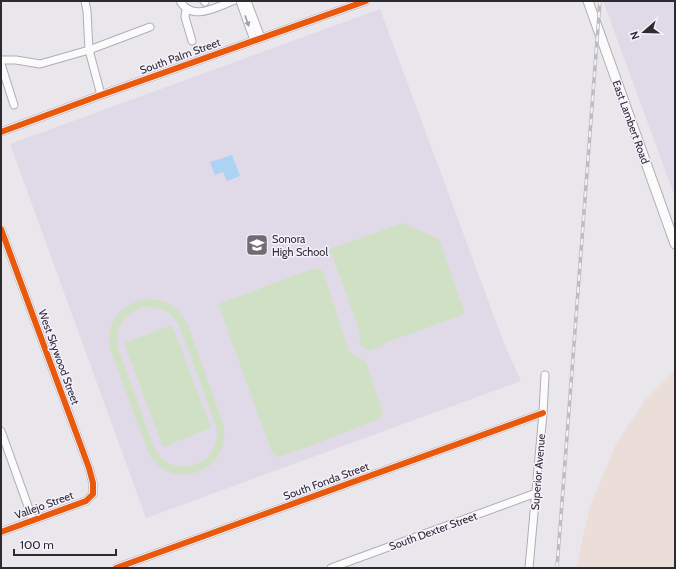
<svg xmlns="http://www.w3.org/2000/svg" width="676" height="569" font-family="Cabin,sans-serif">
  <rect width="100%" height="100%" fill="#e9e6ec"/>
  <path fill="#ebded9" d="M675,370V568H576L590,506L616,444L646,399Z"/>
  <path fill="#e0dae8" d="M603,1H675V197Z
    M380,9L505,346L521,381L146,518L10,144Z"/>
  <path fill="#d0e0c4" fill-rule="evenodd" d="M403,223L439,239L465,314L385,343L383,346L369,351L362,347L359,337L360,333L330,249Z
    M315,268L323,271L349,352L366,362L383,413L381,418L308,447L278,457L272,453L218,304Z
    M149,299C169,300 179,308 188,325L224,426C227,449 214,470 191,474C184,475 176,475 169,472C160,469 154,462 149,454L110,349C105,321 122,302 149,299ZM144,307C160,306 171,311 179,325L214,421C216,425 217,429 217,434C217,439 215,444 213,449C205,466 181,472 165,461C160,457 157,452 154,447L118,348C115,327 124,313 144,307Z
    M172,325L211,428L163,447L124,343Z"/>
  <path fill="#acd2f4" d="M232,155L240,176L227,181L223,172L215,175L210,162Z"/>
  <g fill="none" stroke-linecap="round" stroke-linejoin="round">
    <g stroke="#b0aeb3" stroke-width="9">
      <path id="minor" d="M85,1L87,11L89,50L101,95
        M180,1C192,22 216,7 233,1
        M204,1L205,2
        M240,1L254,40
        M247,1L261,38
        M186,9L185,17L192,41
        M1,60H16L40,64L89,50L150,27
        M1,64L14,105
        M1,132L101,95L366,1
        M1,229L89,468L93,483V494L86,501L1,532
        M1,431L33,520
        M116,568L543,413
        M331,568L536,493
        M529,568L543,413L545,375"/>
    </g>
    <g stroke="#b0aeb3" stroke-width="11">
      <path id="major" d="M588,1L675,244"/>
    </g>
    <use href="#minor" stroke="#fcfbfc" stroke-width="7"/>
    <use href="#major" stroke="#fcfbfc" stroke-width="9"/>
    <g stroke="#bdbcbe" stroke-width="3.5">
      <path id="rail" d="M557,568L600,1"/>
    </g>
    <use href="#rail" stroke="#f5f0fd" stroke-width="2" stroke-dasharray="6" stroke-linecap="butt"/>
    <g stroke="#f5f0fd" stroke-width="8">
      <path id="cycleway" d="M1,132L101,95L366,1
        M1,229L89,468L93,483V494L86,501L1,532
        M116,568L543,413"/>
    </g>
    <use href="#cycleway" stroke="#e8590c" stroke-width="6"/>
  </g>
  <defs><path id="oneway-solid" d="M-6-.8H1V-3.2L6.5 0L1 3.2V.8H-6Z"/></defs>
  <use fill="#9f9da0" href="#oneway-solid" transform="translate(247 21) rotate(70)"/>
  <defs>
    <g id="school-square" transform="scale(1.15)"><rect x="-9" y="-9" width="18" height="18" rx="4" fill="#6f6c72" stroke="#f5f0fd"/><path d="M0-5L7-2L0 1L-7-2ZM-4 1L0 2.5L4 1V4Q0 6-4 4Z" fill="#fff"/></g>
  </defs>
  <g fill-rule="evenodd">
    <use href="#school-square" x="257" y="245"/>
  </g>
  <g text-anchor="middle" stroke-width="3" stroke-linejoin="round" paint-order="stroke">
    <g font-size="11" fill="#2d2b30" stroke="#f5f0fd">
      <text transform="translate(180 56) rotate(-20)" y="4">South Palm Street</text>
      <text transform="translate(631 122) rotate(70)" y="4">East Lambert Road</text>
      <text transform="translate(59 357) rotate(70)" y="4">West Skywood Street</text>
      <text transform="translate(538 472) rotate(-85)" y="4">Superior Avenue</text>
      <text transform="translate(326 481) rotate(-20)" y="4">South Fonda Street</text>
      <text transform="translate(44 505) rotate(-20)" y="4">Vallejo Street</text>
      <text transform="translate(433 531) rotate(-20)" y="4">South Dexter Street</text>
    </g>
    <g font-size="11" fill="#2d2b30" stroke="#f5f0fd" text-anchor="start">
      <text x="272" y="243">Sonora<tspan x="272" dy="13">High School</tspan></text>
    </g>
  </g>
  <rect width="676" height="569" fill="none" stroke="#2d2b30" stroke-width="4"/>
  <g transform="translate(644 32) rotate(250)" stroke="#f5f0fd" stroke-width="3" paint-order="stroke">
  <path d="M0-3L7 15L0 10L-7 15Z" fill="#2d2b30"/>
  <text y="-6" font-size="11" font-weight="bold" text-anchor="middle" fill="#2d2b30">N</text>
  </g>
  <path d="M14 549v6h102v-6" fill="none" stroke="#2d2b30" stroke-width="2"/>
  <text x="20" y="549" font-size="12" fill="#2d2b30" stroke="#f5f0fd" stroke-width="3" paint-order="stroke">100 m</text>
</svg>
